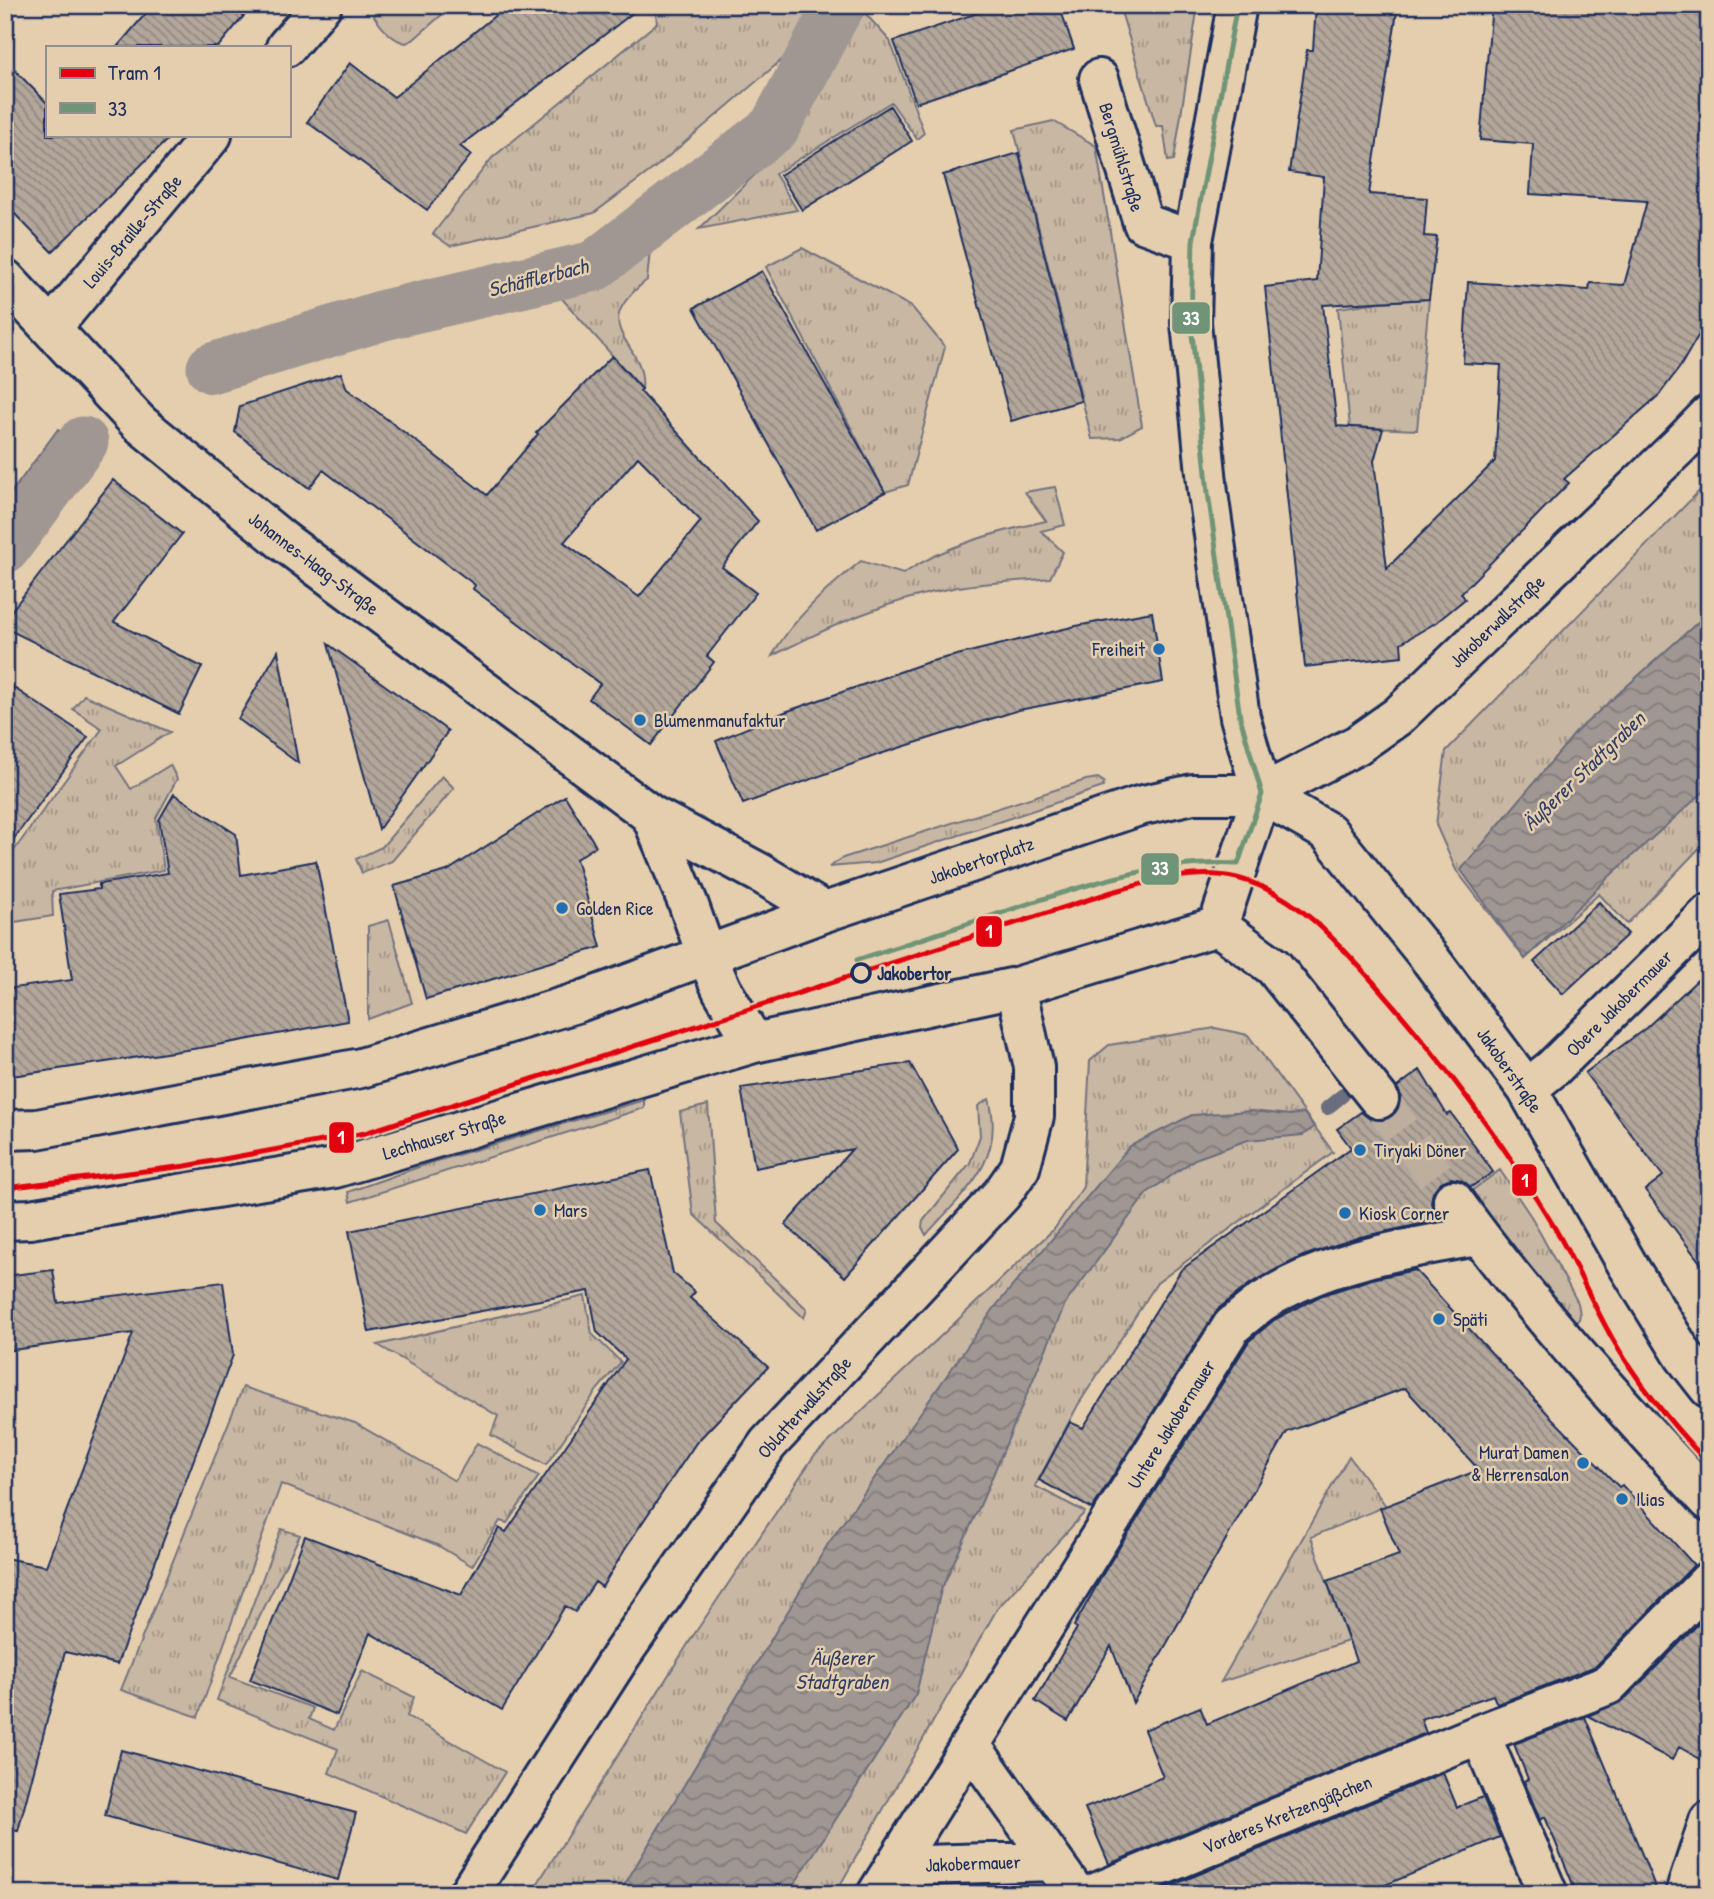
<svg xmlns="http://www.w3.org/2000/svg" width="1714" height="1899" font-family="'Patrick Hand',sans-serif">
  <defs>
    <pattern id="grass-tufts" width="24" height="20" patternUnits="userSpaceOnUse" patternTransform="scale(1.75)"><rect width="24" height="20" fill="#c8b7a2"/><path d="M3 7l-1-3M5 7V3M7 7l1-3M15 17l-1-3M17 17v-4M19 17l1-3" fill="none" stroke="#a29587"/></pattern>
    <pattern id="water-waves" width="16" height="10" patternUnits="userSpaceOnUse" patternTransform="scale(1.75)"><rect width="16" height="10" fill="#a09793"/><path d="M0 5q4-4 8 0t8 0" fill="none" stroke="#827c7b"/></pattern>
    <pattern id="building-back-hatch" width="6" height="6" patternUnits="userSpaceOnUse" patternTransform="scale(1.75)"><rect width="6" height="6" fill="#b3a69a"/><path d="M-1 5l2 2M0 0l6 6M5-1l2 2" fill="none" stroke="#918881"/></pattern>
  </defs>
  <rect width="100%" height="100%" fill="#e5ceae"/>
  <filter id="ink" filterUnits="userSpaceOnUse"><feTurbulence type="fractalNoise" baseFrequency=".0143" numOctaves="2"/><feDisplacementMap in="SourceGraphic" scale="14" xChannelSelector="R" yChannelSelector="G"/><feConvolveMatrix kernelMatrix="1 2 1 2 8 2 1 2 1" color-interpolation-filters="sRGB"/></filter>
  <g filter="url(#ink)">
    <path fill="url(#grass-tufts)" stroke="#727380" stroke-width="2" d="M378,5H453L413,40L406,43C392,40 381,27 374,16Z
      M655,5H821L797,47L657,166L594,213L450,246L433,234L492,158L657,23Z
      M1119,5H1198L1174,160L1168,161L1163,126H1156Z
      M864,12L890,41L924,133L917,139L891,102L775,174L797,210L699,229L778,152Z
      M1053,121L1096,146L1142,426L1120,438L1092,439L1014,130Z
      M802,248L912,307L945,347L908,485L885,492L766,267Z
      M650,251L647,280C582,331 648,340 642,389L557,293L595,282Z
      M1429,299L1417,430L1350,427L1338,308L1380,302Z
      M1709,481V838L1627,924L1599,894L1525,959L1456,870L1436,825L1446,751Z
      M1055,487L1065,525L1041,531L1063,552L1050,578C1018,582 985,582 953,588C888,600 830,626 772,656C793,618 828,588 861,561L903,574C945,545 997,532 1046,521L1025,492Z
      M84,695L170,732L116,766L131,789L170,765L177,779L156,818L164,870L52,891L53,916L15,922L5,933V863L102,729L73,709Z
      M442,776L454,788L392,861L362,873L356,859L382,847Z
      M1098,778L1104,782L1103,787L876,863L829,867L843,858L1086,780Z
      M389,920L412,1003L368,1019V926Z
      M1215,1028L1248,1035L1333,1152L1157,1283L1078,1405L1035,1486L1085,1512L997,1609L835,1894H531L693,1636L814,1456L1055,1228L1083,1187L1090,1061L1109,1045Z
      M989,1099C1006,1161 964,1192 926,1235L922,1227L923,1221L970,1163L980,1136L978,1106Z
      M644,1100V1108L350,1202L348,1192L430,1163Z
      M708,1105L716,1223L807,1309L804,1318L693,1214L680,1112Z
      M1500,1170L1532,1218L1578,1303C1580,1313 1582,1320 1573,1327L1463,1197Z
      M585,1296L592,1334L621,1362L597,1390L546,1465L491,1435L498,1416L378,1345Z
      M243,1387L355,1423L455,1481L477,1443L539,1476L507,1523L500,1521L472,1566L437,1545L281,1484L198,1717L121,1690Z
      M1349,1456L1386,1506L1311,1537L1348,1641L1221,1682Z
      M281,1529L300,1535L230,1677L313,1708L309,1719L334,1730L362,1671L414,1697L407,1716L505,1772L466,1834L329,1773L338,1749L217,1700Z"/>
    <path fill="url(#water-waves)" stroke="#6b6d7e" stroke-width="2" d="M58,429L91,465L5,583V501Z
      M1709,612V787L1612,874L1525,959L1461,870L1576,732Z
      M1251,1111L1290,1115L1304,1113L1314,1127L1303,1135L1248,1140L1195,1159L1147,1193L1065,1304L982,1501L941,1590L916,1694L788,1894H619L828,1544L995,1307L1130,1146L1192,1115Z"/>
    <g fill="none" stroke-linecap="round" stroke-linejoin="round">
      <path stroke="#6b6d7e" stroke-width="14" d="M1327,1108L1343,1095"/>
      <path stroke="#a09793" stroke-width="51" d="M212,368L384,315L594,266L774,128L839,5
        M5,548L83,442"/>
    </g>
    <path fill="url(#building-back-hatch)" stroke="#1b2f5e" stroke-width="2" fill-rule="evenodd" d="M153,5H253L218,47H117Z
      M508,5H643L460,146L471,155L427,210L307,122L350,63L394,97Z
      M1001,5H1059L1074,49L916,103L894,41Z
      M1316,5H1398L1369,194L1427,198L1424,236L1437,237L1429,299L1323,305L1337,426L1383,429L1374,461L1387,568L1495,461L1501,365L1463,363L1468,282L1589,290L1590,283L1624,285L1647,201L1530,194L1533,144L1480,140L1492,5H1705L1709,317L1680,367L1659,395L1564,479L1569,483L1461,593L1465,599L1437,622L1401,643L1402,656L1305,667L1265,287L1317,281L1324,177L1289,172L1307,50H1313Z
      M5,60L47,103V135H172L52,252L5,204Z
      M890,106L912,141L802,210L780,175Z
      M1019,153L1081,401L1011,421L943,175Z
      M762,271L885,492L816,530L694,308Z
      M612,356L642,389L640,391L758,521L722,567L756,593L707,656L714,662L651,745L589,699L600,684L473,589L475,585L323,470L309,488L235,432L240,406L341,373L347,389L487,495L538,434L536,433ZM638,457L701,521L639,597L564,542Z
      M113,480L182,534L114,622L202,667L179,714L5,628V619Z
      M1152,612L1163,682L1019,710L880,754L743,804L716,741L785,712L928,662L1076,626Z
      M328,644L448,731L379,829Z
      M278,651L298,763L238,719Z
      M5,682L88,737L5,851Z
      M174,794L236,834L241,875L316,861L348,1021L206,1047L5,1077V989L72,980L59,894L99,889V884L168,873L159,820Z
      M565,796L596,846L576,859L601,947L426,999L394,886L447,871Z
      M1599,902L1628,934L1563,994L1534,962Z
      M1709,969V1274L1645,1190L1663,1176L1585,1073L1646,1028Z
      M910,1063L958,1149L845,1277L785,1225L852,1149L755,1168L741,1088Z
      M1420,1070L1447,1115L1451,1113L1493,1172L1471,1187L1461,1180L1451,1178L1441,1182L1433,1192L1431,1203L1435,1213L1421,1224L1360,1237L1303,1256L1251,1283L1218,1309L1092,1509L1039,1480L1070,1422L1083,1428L1181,1270L1351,1148L1337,1129L1361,1112L1370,1119L1382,1121L1393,1116L1400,1106L1401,1096L1397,1087Z
      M650,1170L673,1273L695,1292L690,1298L768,1367L696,1443L634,1535L602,1587L595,1582L575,1612L565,1606L502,1710L370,1633L337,1715L250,1680L305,1536L461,1595L499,1528L506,1532L626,1359L597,1332L589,1291L369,1332L349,1231Z
      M53,1270L58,1303L223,1282L233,1355L117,1664L65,1652L18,1831L5,1829V1558L46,1566L133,1333L5,1351V1276Z
      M1415,1270L1547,1413L1619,1487L1622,1485L1694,1565L1596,1666L1497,1704L1493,1695L1421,1719L1426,1733L1109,1864L1085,1808L1163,1777L1144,1730L1200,1707L1207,1724L1356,1661L1327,1581L1399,1555L1380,1508L1479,1470L1405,1388L1287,1432L1133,1703L1111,1646L1068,1721L1035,1701L1077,1628L1074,1626L1107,1567L1249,1341L1274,1320L1320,1296L1372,1279Z
      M1709,1613V1764L1679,1747L1672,1760L1588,1716L1624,1700Z
      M1585,1717L1639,1847L1658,1894H1577L1545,1817L1540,1820L1524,1781L1528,1779L1514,1744Z
      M121,1750L356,1813L338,1880L105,1816Z
      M1443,1773L1457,1807L1483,1797L1500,1837L1364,1894H1151Z"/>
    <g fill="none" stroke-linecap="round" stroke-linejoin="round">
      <path stroke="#bdae9e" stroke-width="38" stroke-dasharray="38 19" stroke-linecap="butt" d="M1379,1099L1453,1200"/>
      <g stroke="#1b2f5e" stroke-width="44">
        <path id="minor" d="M286,47L322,5
          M1099,79L1143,223L1193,241
          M5,279L139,423L283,541L651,815L760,873L825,912
          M52,327L212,135
          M1262,794L1328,832L1431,960L1527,1089L1627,1264L1684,1356L1709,1388
          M651,815L688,903L707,957L722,990L754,1043
          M1218,926L1262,794L1240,717L1208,493L1191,323L1193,241L1237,5
          M1218,926L1274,967L1379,1099
          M1527,1089L1553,1068L1709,914
          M5,1130L37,1129L361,1068L576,1003L825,912L1139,806L1193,794H1262L1357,745L1398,716L1679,446L1709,415
          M1453,1200C1530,1307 1620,1404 1709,1501
          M5,1220L30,1219L335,1168L754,1043L1016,987L1218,926
          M1480,1734L1548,1894
          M969,1748L979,1757L1076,1894
          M894,1866L1052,1861
          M468,1894L620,1657L768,1444L1002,1194L1020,1168L1034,1116V1067L1016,987
          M877,1894L1232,1326C1242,1318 1252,1309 1262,1302C1324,1261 1407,1248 1478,1236
          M1093,1894L1480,1734L1608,1685L1709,1581
          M1685,1894L1709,1821"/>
      </g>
      <use href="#minor" stroke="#e5ceae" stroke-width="38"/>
      <g stroke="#e5ceae" stroke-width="10">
        <path id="bus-1" d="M857,960C906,944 955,928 1004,912C1081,886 1156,860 1238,864L1262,794L1240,717L1208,493L1191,323L1193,241L1237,5"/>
      </g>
      <use href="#bus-1" stroke="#709477" stroke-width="5"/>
      <g stroke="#e5ceae" stroke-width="10">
        <path id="tram-1" d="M5,1188L186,1166L365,1133L1112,892C1151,881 1197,868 1237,878C1295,893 1336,940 1374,983C1440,1058 1501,1139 1553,1225C1575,1262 1591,1301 1612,1338C1638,1384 1672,1425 1709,1464"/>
      </g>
      <use href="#tram-1" stroke="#e3000f" stroke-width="5"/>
    </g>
  </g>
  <g fill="#1f6fb2" stroke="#e5ceae" stroke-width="2.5">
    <circle cx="1159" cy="649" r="7"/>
    <circle cx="640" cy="720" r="7"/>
    <circle cx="562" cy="908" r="7"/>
    <circle cx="1360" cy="1150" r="7"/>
    <circle cx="540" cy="1210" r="7"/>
    <circle cx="1345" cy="1213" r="7"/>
    <circle cx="1439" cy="1319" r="7"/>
    <circle cx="1583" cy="1463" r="7"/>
    <circle cx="1622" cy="1499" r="7"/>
  </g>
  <circle fill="#e5ceae" stroke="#1b2f5e" stroke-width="3.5" cx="861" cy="973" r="9"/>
  <g text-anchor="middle" stroke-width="5" stroke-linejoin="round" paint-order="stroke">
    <g font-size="19" fill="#1b2f5e" stroke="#e5ceae">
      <text transform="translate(1122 157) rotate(73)" y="7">Bergmühlstraße</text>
      <text transform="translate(132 231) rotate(-50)" y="7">Louis-Braille-Straße</text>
      <text transform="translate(314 563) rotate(37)" y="7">Johannes-Haag-Straße</text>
      <text transform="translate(1497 621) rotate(-44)" y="7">Jakoberwallstraße</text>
      <text transform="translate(981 860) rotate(-19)" y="7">Jakobertorplatz</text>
      <text transform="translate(1619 1003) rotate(-45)" y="7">Obere Jakobermauer</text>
      <text transform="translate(1510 1070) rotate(55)" y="7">Jakoberstraße</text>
      <text transform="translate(444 1135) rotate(-17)" y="7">Lechhauser Straße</text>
      <text transform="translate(804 1407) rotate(-48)" y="7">Oblatterwallstraße</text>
      <text transform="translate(1171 1424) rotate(-58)" y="7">Untere Jakobermauer</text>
      <text transform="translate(1287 1814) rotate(-22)" y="7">Vorderes Kretzengäßchen</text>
      <text transform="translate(973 1863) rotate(-2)" y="7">Jakobermauer</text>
    </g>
    <g font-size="19" fill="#1b2f5e" stroke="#e5ceae" text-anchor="start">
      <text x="1145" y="656" text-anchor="end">Freiheit</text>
      <text x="654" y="727">Blumenmanufaktur</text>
      <text x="576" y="915">Golden Rice</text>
      <text x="1374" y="1157">Tiryaki Döner</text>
      <text x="554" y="1217">Mars</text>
      <text x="1359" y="1220">Kiosk Corner</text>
      <text x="1453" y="1326">Späti</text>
      <text x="1569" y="1459" text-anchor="end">Murat Damen<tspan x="1569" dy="22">&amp; Herrensalon</tspan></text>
      <text x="1636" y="1506">Ilias</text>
    </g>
    <g font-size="19" font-weight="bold" fill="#1b2f5e" stroke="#e5ceae" text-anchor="start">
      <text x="877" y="980">Jakobertor</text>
    </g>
    <g font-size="21" font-style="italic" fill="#2f3f66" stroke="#e5ceae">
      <text transform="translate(538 278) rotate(-14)" y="7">Schäfflerbach</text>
      <text transform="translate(1584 771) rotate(-44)" y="7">Äußerer Stadtgraben</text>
      <text x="842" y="1665">Äußerer<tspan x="842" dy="24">Stadtgraben</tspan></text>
    </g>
  </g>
  <g stroke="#e5ceae" stroke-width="2.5">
    <rect x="1171" y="301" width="40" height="34" rx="7" fill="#709477"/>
    <rect x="1140" y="852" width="40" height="34" rx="7" fill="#709477"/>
    <rect x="975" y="915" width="28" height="33" rx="7" fill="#e3000f"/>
    <rect x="328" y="1121" width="27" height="33" rx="7" fill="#e3000f"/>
    <rect x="1511" y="1163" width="27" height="34" rx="7" fill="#e3000f"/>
  </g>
  <g font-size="19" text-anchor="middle" font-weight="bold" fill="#fff">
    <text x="1191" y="325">33</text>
    <text x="1160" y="875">33</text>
    <text x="989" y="938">1</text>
    <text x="341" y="1144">1</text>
    <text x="1525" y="1187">1</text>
  </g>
  <rect width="1714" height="1899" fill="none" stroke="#e5ceae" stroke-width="28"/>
  <rect x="14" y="14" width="1686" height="1871" fill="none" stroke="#1b2f5e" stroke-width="2.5" filter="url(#ink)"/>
  <rect x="46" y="46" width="245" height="91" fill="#e5ceae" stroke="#948e8e" stroke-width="2"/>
  <rect x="60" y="68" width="35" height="10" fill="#e3000f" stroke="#948e8e" stroke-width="2"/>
  <text x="108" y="80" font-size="21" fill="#1b2f5e">Tram 1</text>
  <rect x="60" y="103" width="35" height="10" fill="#709477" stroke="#948e8e" stroke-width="2"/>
  <text x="108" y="116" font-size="21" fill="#1b2f5e">33</text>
</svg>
